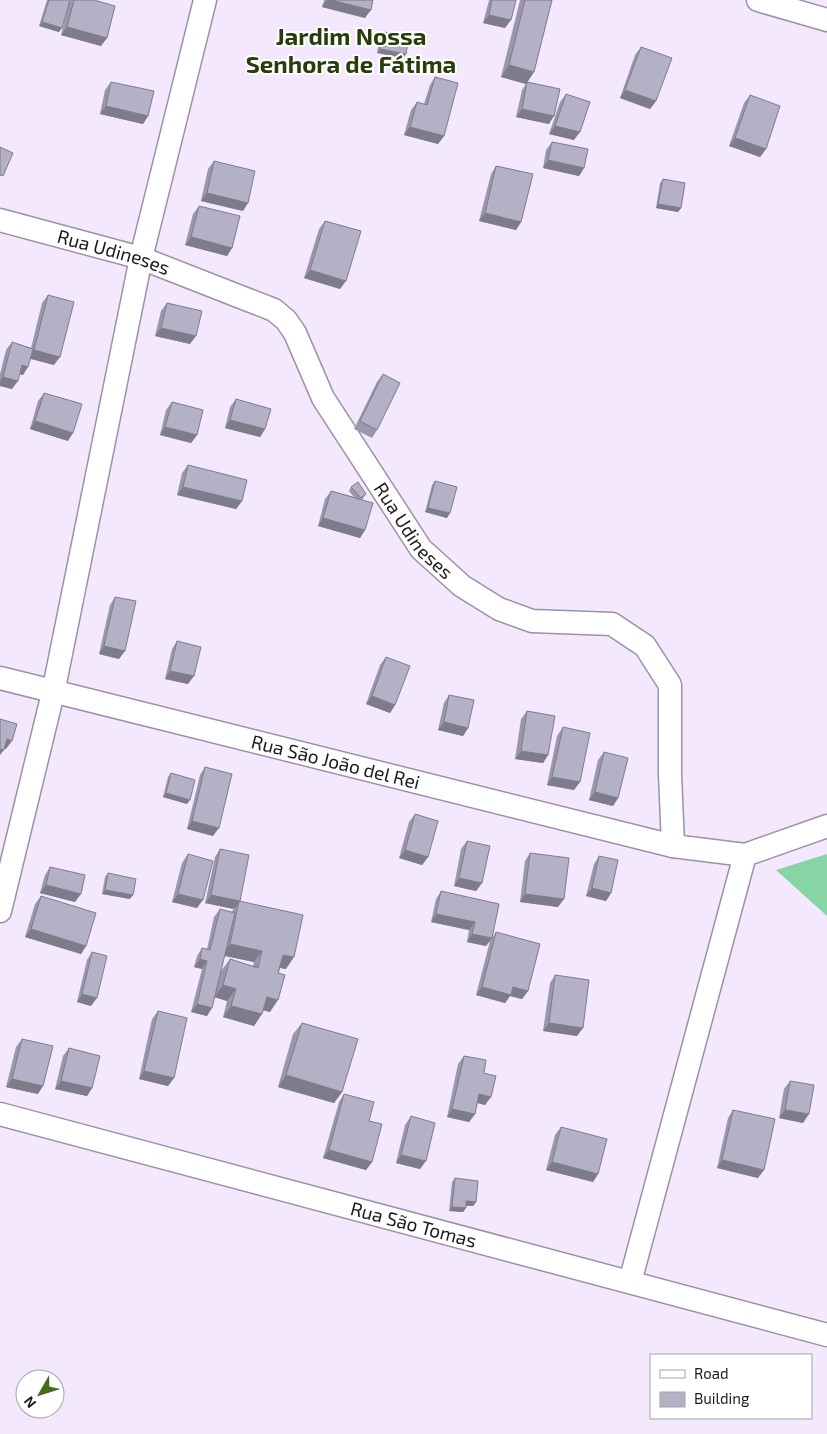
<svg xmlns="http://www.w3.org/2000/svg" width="827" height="1434" font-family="'Exo 2',sans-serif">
  <rect width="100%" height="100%" fill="#f4e8fe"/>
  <path fill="#87d4a4" d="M827,854V916L776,870Z"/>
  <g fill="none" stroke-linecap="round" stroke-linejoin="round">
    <g stroke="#9c91a5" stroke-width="25">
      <g id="minor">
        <path d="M758,0L827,20"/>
        <path id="s1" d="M0,220L141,258L274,310L286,320L295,333L323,398L421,549L462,586L499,609L532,621L612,624L645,646L670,685V774L673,846L745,855L827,826"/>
        <path id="s2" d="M0,678L673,846"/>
        <path d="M0,911L53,693L141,258L205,0"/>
        <path id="s3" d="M0,1114L827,1335"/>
        <path d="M630,1282L745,855"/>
      </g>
    </g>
    <use href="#minor" stroke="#fff" stroke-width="22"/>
  </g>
  <path fill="#9b97aa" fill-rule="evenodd" d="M47,0H70L59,32L39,26Z
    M71,0H94L101,46L61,35L69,3Z
    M324,0H373L365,18L322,7Z
    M489,0H516L505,28L483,23Z
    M520,0H552L534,72L526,84L501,77Z
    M383,32L406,54L403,58L377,53L380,36Z
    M641,47L656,101L650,109L620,98L635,55Z
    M435,77L444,136L438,144L404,135L411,110L417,102L424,104L430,85Z
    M111,82L148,116L143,124L100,114L105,90Z
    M527,82L549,124L516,117L522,90Z
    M566,94L574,140L549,134L560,102Z
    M750,95L766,149L760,157L729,146L744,103Z
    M552,142L584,168L579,176L543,168L546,150Z
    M214,161L243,211L201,201L208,169Z
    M496,166L521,222L516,230L479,221L491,174Z
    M663,179L681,208L678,212L656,208L660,183Z
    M199,206L232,248L227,256L185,245L193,214Z
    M325,221L340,289L304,278L319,229Z
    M48,295L54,365L31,359L23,375L19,374L12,389L0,386V374L6,350L12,342L31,348L42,303Z
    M167,303L190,344L155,336L161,311Z
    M383,374L377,430L372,438L354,429L377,382Z
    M44,393L68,441L30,429L38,401Z
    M236,399L265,429L260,437L225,428L230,407Z
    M172,402L197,435L191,443L160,435L166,410Z
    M188,465L242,501L236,509L177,495L182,473Z
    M435,481L447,518L425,512L432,485Z
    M351,487L366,494L362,500L365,530L360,538L318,526L325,499L331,491L354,497L349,491Z
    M115,597L119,659L99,654L110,605Z
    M177,641L188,684L165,679L172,649Z
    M386,657L395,705L390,713L366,704L380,665Z
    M449,695L468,728L463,736L438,730L444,703Z
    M527,711L548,755L543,763L515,759L521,719Z
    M563,727L574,790L547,785L557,736Z
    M604,752L618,798L613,806L589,800L598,760Z
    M205,767L213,836L187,829L200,775Z
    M171,773L187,804L163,797L168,777Z
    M415,814L428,857L422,865L399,858L409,822Z
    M467,841L482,883L476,891L454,886L461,849Z
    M220,849L239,901L286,969L280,968L270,1012L263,1010L254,1026L223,1017L227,1001L215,997L207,1016L191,1012L202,969L194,967L197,956L202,948L207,949L214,917L220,909L231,912L234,909L205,903L215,857ZM224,956L254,962L253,966L230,959L221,971L217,986Z
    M530,853L558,907L520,902L525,861Z
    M188,854L197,908L172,902L182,863Z
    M599,856L611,893L606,901L586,896L594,864Z
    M50,867L75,902L40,893L45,875Z
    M108,873L130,899L102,894L105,877Z
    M441,891L492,938L496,932L528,991L522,999L510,996L505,1003L476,995L490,941L486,946L467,942L469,930L431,922L436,899Z
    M41,896L86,946L81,954L25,937L35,904Z
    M92,952L91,1006L77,1002L87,960Z
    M555,975L577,1036L543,1031L550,983Z
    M158,1011L174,1078L168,1086L139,1079L152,1019Z
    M302,1023L342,1092L334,1103L278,1087L293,1034Z
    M22,1039L38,1094L6,1087L16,1047Z
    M69,1048L92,1088L87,1096L55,1089L63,1056Z
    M464,1056L484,1073L485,1105L477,1103L475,1114L469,1122L447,1117L458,1064Z
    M790,1081L803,1123L779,1118L784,1089Z
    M344,1094L369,1121L372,1162L366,1170L323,1158L339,1102Z
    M733,1110L758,1178L717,1168L728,1118Z
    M411,1116L420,1169L396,1163L405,1125Z
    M561,1127L598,1174L593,1182L546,1170L555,1135Z
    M455,1178L476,1202L473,1206H466L463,1212L449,1211L452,1182Z"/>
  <path fill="#7e7b8b" d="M327,0H331L371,10L365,18L322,7Z
    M489,15L511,20L505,28L483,23Z
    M42,22L62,28L59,32L39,26Z
    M67,27L107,38L101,46L61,35Z
    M380,49L406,54L403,58L377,53Z
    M509,65L534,72L526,84L501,77Z
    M625,90L656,101L650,109L620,98Z
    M106,106L148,116L143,124L100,114Z
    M522,109L554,116L549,124L516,117Z
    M555,126L580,132L574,140L549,134Z
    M410,127L444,136L438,144L404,135Z
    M735,138L766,149L760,157L729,146Z
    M548,160L584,168L579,176L543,168Z
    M207,193L248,203L243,211L201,201Z
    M658,204L681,208L678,212L656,208Z
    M485,213L521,222L516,230L479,221Z
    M191,237L232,248L227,256L185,245Z
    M310,270L346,281L340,289L304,278Z
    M161,328L196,336L190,344L155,336Z
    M34,350L60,357L54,365L28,358Z
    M22,365L28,367L23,375L16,373Z
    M3,377L18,381L12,389L0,386V381Z
    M230,420L265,429L260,437L225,428Z
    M35,421L73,433L68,441L30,429Z
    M165,427L197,435L191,443L160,435Z
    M183,487L242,501L236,509L177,495Z
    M428,508L450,513L447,518L425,512Z
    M323,518L365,530L360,538L318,526Z
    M104,646L125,651L119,659L99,654Z
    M170,671L194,676L188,684L165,679Z
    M372,696L395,705L390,713L366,704Z
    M444,722L468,728L463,736L438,730Z
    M7,739L12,741L6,749L1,748Z
    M0,749L4,750L0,755Z
    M521,751L548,755L543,763L515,759Z
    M552,777L580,782L574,790L547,785Z
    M595,792L618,798L613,806L589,800Z
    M166,793L190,800L187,804L163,797Z
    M192,821L219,828L213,836L187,829Z
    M405,850L428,857L422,865L399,858Z
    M459,878L482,883L476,891L454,886Z
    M46,885L81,894L75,902L40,893Z
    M592,888L611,893L606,901L586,896Z
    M105,890L133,895L130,899L102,894Z
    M178,894L203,900L197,908L172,902Z
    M525,894L564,899L558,907L520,902Z
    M211,895L240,901L234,909L205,903Z
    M436,914L475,922L469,930L431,922Z
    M31,929L86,946L81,954L25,937Z
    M472,934L492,938L486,946L467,942Z
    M230,944L262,951L254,962L222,955Z
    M283,955L294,957L286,969L275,967Z
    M200,959L207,961L202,969L194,967Z
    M223,985L236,989L227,1001L214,997Z
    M482,987H513L528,991L522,999L510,996L505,1003L476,995Z
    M82,994L97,998L91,1006L77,1002Z
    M267,997L278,1000L270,1012L258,1009Z
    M197,1004L212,1008L207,1016L191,1012Z
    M231,1006L262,1014L254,1026L223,1017Z
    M549,1023L583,1028L577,1036L543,1031Z
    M144,1071L174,1078L168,1086L139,1079Z
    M286,1075L342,1092L334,1103L278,1087Z
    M12,1079L43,1086L38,1094L6,1087Z
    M61,1081L92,1088L87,1096L55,1089Z
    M479,1094L491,1097L485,1105L474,1102Z
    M452,1109L475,1114L469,1122L447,1117Z
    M785,1110L809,1114L803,1123L779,1118Z
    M329,1150L372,1162L366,1170L323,1158Z
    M401,1155L426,1161L420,1169L396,1163Z
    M722,1160L764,1170L758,1178L717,1168Z
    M552,1162L598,1174L593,1182L546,1170Z
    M466,1201L476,1202L473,1206L463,1205Z
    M452,1207L466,1208L463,1212L449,1211Z"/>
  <path fill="#b4b0c6" stroke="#7e7b8b" d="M49,0H70L62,28L42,22Z
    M74,0H94L115,6L107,38L67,27Z
    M331,0H373L371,10Z
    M492,0H516L511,20L489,15Z
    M525,0H552L534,72L509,65Z
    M383,32L409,37L406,54L380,49Z
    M641,47L672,58L656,101L625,90Z
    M435,77L458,83L444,136L410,127L417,102L427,105Z
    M111,82L154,91L148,116L106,106Z
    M527,82L560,89L554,116L522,109Z
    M566,94L590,102L580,132L555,126Z
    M750,95L780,106L766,149L735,138Z
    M552,142L588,149L584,168L548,160Z
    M0,147L13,153L3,176L0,175Z
    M214,161L255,171L248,203L207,193Z
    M496,166L533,174L521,222L485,213Z
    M663,179L685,183L681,208L658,204Z
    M199,206L240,216L232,248L191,237Z
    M325,221L361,231L346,281L310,270Z
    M48,295L74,302L60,357L34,350Z
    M167,303L202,311L196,336L161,328Z
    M12,342L33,349L28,367L22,365L18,381L3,377Z
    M383,374L400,383L377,430L360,421Z
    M44,393L82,404L73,433L35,421Z
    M236,399L271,409L265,429L230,420Z
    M172,402L203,410L197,435L165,427Z
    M188,465L247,480L242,501L183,487Z
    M435,481L457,487L450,513L428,508Z
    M358,482L366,494L361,498L351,487Z
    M331,491L373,503L365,530L323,518Z
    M115,597L136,601L125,651L104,646Z
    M177,641L201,647L194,676L170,671Z
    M386,657L410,666L395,705L372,696Z
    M449,695L474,700L468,728L444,722Z
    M527,711L555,716L548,755L521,751Z
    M0,719L17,724L12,741L7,739L4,750L0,749Z
    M563,727L590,733L580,782L552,777Z
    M604,752L628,758L618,798L595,792Z
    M205,767L232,774L219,828L192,821Z
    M171,773L195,780L190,800L166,793Z
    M415,814L438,821L428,857L405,850Z
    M467,841L490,846L482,883L459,878Z
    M220,849L249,855L240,901L211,895Z
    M530,853L569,858L564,899L525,894Z
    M188,854L213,861L203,900L178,894Z
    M599,856L618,860L611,893L592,888Z
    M50,867L85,875L81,894L46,885Z
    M108,873L136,879L133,895L105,890Z
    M441,891L499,904L492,938L472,934L475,922L436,914Z
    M41,896L96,913L86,946L31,929Z
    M239,901L303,915L294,957L283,955L278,973L285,975L278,1000L267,997L262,1014L231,1006L236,989L223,985L230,959L258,968L262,951L230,944Z
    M220,909L235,913L212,1008L197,1004L207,961L200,959L202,948L210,950Z
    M496,932L540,944L528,991L513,987L511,995L482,987Z
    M92,952L107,956L97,998L82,994Z
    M555,975L589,980L583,1028L549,1023Z
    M158,1011L187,1018L174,1078L144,1071Z
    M302,1023L358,1039L342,1092L286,1075Z
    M22,1039L53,1046L43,1086L12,1079Z
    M69,1048L100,1056L92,1088L61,1081Z
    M464,1056L486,1060L484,1073L496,1076L491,1097L479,1094L475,1114L452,1109Z
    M790,1081L814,1085L809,1114L785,1110Z
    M344,1094L374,1102L369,1121L382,1124L372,1162L329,1150Z
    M733,1110L775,1119L764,1170L722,1160Z
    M411,1116L435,1123L426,1161L401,1155Z
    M561,1127L607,1139L598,1174L552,1162Z
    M455,1178L478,1181L476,1202L466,1201V1208L452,1207Z"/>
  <g text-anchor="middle" stroke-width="4" stroke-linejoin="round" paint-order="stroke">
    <g font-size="19" fill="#1d1920" stroke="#fff">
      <text dy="7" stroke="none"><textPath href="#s1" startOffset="118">Rua Udineses</textPath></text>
      <text dy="7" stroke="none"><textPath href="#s1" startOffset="552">Rua Udineses</textPath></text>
      <text dy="7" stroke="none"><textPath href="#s2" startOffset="346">Rua São João del Rei</textPath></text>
      <text dy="7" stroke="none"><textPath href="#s3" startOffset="428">Rua São Tomas</textPath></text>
    </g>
    <g font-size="24" font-weight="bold" fill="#273e0b" stroke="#fff">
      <text x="351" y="45">Jardim Nossa<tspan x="351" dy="28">Senhora de Fátima</tspan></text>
    </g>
  </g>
  <rect x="650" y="1354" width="162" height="65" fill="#ffffff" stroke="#a5a3a6"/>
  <rect x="660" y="1370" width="25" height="8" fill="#ffffff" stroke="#a5a3a6"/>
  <text x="694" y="1379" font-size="15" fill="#1d1920">Road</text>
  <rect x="660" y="1392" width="25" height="15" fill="#b4b0c6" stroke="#a5a3a6"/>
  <text x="694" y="1404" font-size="15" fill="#1d1920">Building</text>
  <g transform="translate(40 1394) rotate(231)"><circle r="24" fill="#ffffff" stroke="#a5a3a6"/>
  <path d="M0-4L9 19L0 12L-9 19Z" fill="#476921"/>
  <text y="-8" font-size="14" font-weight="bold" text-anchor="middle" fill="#1d1920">N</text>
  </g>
</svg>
